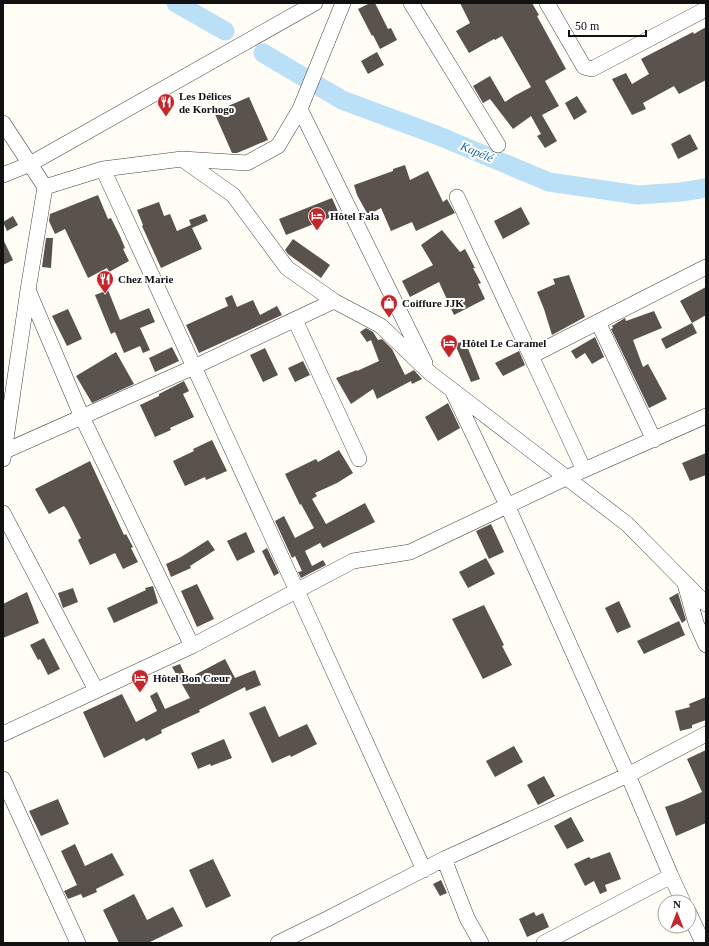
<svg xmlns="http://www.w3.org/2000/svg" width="709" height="946" font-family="Georgia,serif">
  <rect width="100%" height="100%" fill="#fffdf5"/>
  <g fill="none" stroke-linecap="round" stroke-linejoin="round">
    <path stroke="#b9e0f7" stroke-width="19" d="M176,3L225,31
      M263,53L342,100L439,136L549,182L638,195L681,192L706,188"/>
  </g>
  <path fill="#5a524d" d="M370,3H375L388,29L391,28L397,40L380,49L373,35L372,36L358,9Z
    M460,3H532L539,15L537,16L566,69L545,81L559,106L542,115L557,141L545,148L537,136L541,134L531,116L513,129L490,99L483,103L473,86L490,76L505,102L514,96L531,87L502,36L495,40L494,39L469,53L456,31L470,23Z
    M706,27V80L679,94L674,86L643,103L646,109L632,115L612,79L626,73L632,84L649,74L641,59L693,32L694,34Z
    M377,52L384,65L368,74L361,61Z
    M577,96L587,112L574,120L565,103Z
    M249,97L268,140L237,153H232L214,112Z
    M690,134L698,149L678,159L671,144Z
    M405,165L410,180L428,171L443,202L447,199L455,213L416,231L412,222L391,231L381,208L368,215L357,195L354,185L393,171V169Z
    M98,195L108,219L111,218L120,236L125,248L123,249L129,261L109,272L107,268L88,278L65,229L55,234L49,221L50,214Z
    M332,198L339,214L286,235L279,219Z
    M159,202L164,216L170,214L177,231L191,225L189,220L205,214L208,221L192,228L202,249L161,268L142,226L143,225L137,210Z
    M521,207L530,224L503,239L494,221Z
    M13,216L18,225L7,231L3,222Z
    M442,230L460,252L465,249L475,268H473L481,283L478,284L485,299L454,315L439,282L410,297L402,281L433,265L421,245Z
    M46,238H53L51,268L42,267Z
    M3,239L13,260L3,265Z
    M293,239L330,265L321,278L288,254L285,250Z
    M569,275L585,317L552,335L544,309L537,292L555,284L553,279Z
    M706,287V315L692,323L680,301Z
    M108,290L120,320L149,308L155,322L140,328L150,350L143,353L140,346L124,353L115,332L111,334L95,295Z
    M232,295L237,307L253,300L260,315L277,306L282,315L199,353L186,325L228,306L225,298Z
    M68,309L82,339L67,346L52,316Z
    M654,311L662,328L633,340L643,367L648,364L667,399L649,408L611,329L613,328L612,326L625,318L626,321Z
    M692,323L697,333L666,349L661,339Z
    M366,328L373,332L378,340L382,339L392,349L405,375L414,370L422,379L412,384L411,381L377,399L373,389L351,404L336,378L357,370V371L379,361L371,340L367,342L360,332Z
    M595,337L604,357L592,364L585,353L576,359L571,351Z
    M465,341L480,379L471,382L455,344Z
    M172,347L179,361L155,372L149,358Z
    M265,348L278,375L263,382L250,355Z
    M519,351L525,365L503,376L495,363Z
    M116,352L134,384L92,403L76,376Z
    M303,361L310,375L295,382L288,368Z
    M184,381L189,391L183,394L194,417L170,428L171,430L155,437L140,405L159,396V394Z
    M448,403L460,428L438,441L425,417Z
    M212,440L227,471L206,480L205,477L185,486L173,461L194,451L193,449Z
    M339,450L353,473L337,483L315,493L317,496L312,499L326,524L365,503L375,522L323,548L320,543L305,551L312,566L323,560L326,565L301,578L298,572L302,571L295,556L292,558L275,521L284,516L295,538L314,528L301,504L300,505L285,474L316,459L318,462Z
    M706,453V475L690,481L682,463Z
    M90,461L124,535L126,534L133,547L131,548L138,562L123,569L115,553L90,565L78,540L81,538L67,510L64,506L49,514L35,489Z
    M491,524L504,552L489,559L476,531Z
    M246,532L255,552L237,561L227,541Z
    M208,540L215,550L190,566L191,568L171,577L166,564L181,557Z
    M267,548L279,573L274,576L262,551Z
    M486,558L495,574L468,588L459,572Z
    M197,584L214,619L197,627L181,591Z
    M153,586L158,603L114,623L107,608L146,590L145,588Z
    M73,588L78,602L63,608L58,593Z
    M27,592L39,623L3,638V604Z
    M678,593L686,620L682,623L669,598Z
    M619,601L631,627L617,633L605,608Z
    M484,605L504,645L502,646L512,665L483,679L452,619Z
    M679,621L685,635L644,654L637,641Z
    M44,638L60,669L48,675L40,659L38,660L30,645Z
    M225,659L235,678L255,670L261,685L246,691L245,687L199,710L200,712L161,730L162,733L146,741L144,738L104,758L83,712L122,694L136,722L157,711L150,696L157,692L165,709L190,698L172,667L180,664L187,679Z
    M706,697V720L692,725V728L680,731L675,711L690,707L689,704Z
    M265,706L279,737L307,724L317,744L291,757L290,755L272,763L249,713Z
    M224,739L232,758L211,766L210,764L198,769L191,753Z
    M514,746L523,762L495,777L486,761Z
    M706,750V823L676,836L665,807L682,801L702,792L687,759Z
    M544,776L555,796L538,805L527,785Z
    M58,799L69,824L41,836L29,811Z
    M571,817L584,841L567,849L554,826Z
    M75,844L85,866L112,853L124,875L96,889L97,892L83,898L81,894L68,899L64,891L77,885L61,851Z
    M610,852L621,879L605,885L607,891L600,894L594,881L585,886L574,864L589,857L591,859Z
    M213,859L231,896L206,908L189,870Z
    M441,880L447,893L440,896L433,884Z
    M134,894L147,920L173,907L183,926L148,943H119L103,910Z
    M534,912L536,916L543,913L549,927L527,937L519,919Z"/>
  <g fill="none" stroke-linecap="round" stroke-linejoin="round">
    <g stroke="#444" stroke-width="16">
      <path id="minor" d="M411,3L498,145
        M547,3L584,67L592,69L706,9
        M300,109L425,363
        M3,123L45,187L28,290L3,459
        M182,159L233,195L287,268L334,301L381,326L430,373L627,524L706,604
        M103,169L297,591L424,870
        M3,175L30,164L315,3
        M45,187L103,169L182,159L247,163L278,146L300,109L343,3
        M457,197L584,470
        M28,290L82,417L192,646
        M295,320L359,459
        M598,322L654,440
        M531,356L706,267
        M453,392L507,505L628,775L671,876L683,902
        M3,452L194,367L334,301
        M3,513L96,690
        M685,584L696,623L706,645
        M3,734L192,646L353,561L410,552L566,478L706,416
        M3,779L78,943
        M444,859L467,918L481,943
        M689,913L703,943
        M278,943L327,919L444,859L628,775L706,734
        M544,943L671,876"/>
    </g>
    <use href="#minor" stroke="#fff" stroke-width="15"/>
  </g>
  <defs>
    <g id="restaurant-pin" transform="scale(0.9)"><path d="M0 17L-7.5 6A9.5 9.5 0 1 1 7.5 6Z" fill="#c4262e" stroke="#fff"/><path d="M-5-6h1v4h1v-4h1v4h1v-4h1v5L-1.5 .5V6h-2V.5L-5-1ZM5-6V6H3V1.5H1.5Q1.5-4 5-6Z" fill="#fff"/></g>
    <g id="hotel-pin" transform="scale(0.9)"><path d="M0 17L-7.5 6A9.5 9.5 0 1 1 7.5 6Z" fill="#c4262e" stroke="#fff"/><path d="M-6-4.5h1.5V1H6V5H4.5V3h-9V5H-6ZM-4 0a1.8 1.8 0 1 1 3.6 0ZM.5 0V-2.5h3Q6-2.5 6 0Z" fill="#fff"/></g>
    <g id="shop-pin" transform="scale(0.9)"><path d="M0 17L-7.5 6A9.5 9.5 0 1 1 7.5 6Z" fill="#c4262e" stroke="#fff"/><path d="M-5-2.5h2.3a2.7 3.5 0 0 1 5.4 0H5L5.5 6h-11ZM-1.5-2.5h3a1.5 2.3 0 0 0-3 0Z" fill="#fff"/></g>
  </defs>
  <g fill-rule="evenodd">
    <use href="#restaurant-pin" x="166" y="102"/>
    <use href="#hotel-pin" x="317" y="216"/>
    <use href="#restaurant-pin" x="105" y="279"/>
    <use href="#shop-pin" x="389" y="303"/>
    <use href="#hotel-pin" x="449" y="343"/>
    <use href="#hotel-pin" x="140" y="678"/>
  </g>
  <g text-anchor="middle" stroke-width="4" stroke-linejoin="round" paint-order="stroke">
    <g font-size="11" font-weight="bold" fill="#111" stroke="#fff" text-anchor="start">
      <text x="179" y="100">Les Délices<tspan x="179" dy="13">de Korhogo</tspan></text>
      <text x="330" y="220">Hôtel Fala</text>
      <text x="118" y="283">Chez Marie</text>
      <text x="402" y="307">Coiffure JJK</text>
      <text x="462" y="347">Hôtel Le Caramel</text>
      <text x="153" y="682">Hôtel Bon Cœur</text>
    </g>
    <g font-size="12" font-style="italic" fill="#1768a6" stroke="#fff">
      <text transform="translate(477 152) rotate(23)" y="4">Kapélé</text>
    </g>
  </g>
  <rect width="709" height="946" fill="none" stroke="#111111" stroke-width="8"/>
  <g transform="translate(677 914)"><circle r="19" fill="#ffffff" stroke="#a0a0a0"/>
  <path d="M0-3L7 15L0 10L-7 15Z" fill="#c4262e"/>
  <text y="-6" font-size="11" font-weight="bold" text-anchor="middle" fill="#111111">N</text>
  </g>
  <path d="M569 30v6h77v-6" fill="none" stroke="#111111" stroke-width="2"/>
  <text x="575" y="30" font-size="12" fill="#111111" stroke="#ffffff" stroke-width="3" paint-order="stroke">50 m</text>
</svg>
